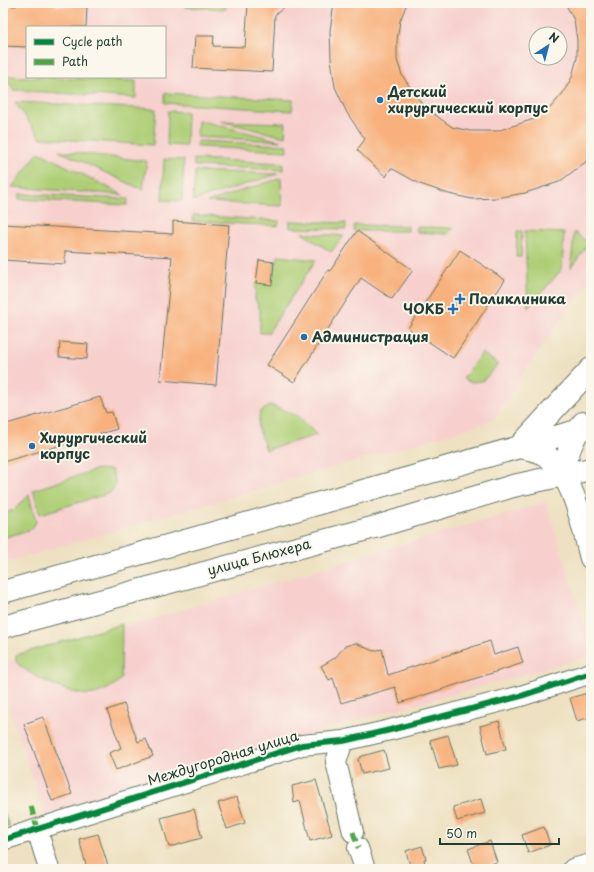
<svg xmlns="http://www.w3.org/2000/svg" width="594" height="872" font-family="'Playpen Sans',sans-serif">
  <rect width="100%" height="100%" fill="#fbf7ec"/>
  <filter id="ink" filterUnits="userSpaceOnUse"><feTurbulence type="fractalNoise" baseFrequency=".025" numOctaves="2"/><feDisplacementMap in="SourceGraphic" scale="8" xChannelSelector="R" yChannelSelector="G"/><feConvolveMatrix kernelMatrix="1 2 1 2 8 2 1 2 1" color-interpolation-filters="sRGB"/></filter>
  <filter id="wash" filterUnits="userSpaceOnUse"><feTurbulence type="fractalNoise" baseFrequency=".012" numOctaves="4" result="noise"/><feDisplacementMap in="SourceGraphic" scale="16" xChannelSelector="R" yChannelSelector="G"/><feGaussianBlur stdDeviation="0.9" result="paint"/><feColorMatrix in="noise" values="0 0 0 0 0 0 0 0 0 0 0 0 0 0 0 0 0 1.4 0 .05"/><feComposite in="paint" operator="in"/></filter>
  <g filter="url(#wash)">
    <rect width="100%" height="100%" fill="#eee1c1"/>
    <path fill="#f7d0ce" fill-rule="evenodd" d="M3,3H591V278L530,363L494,419L470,428L3,563ZM27,27H165V77H27ZM536,34H560V58H536Z
      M546,502L591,646V656L316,732L45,815L3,691V663Z"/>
    <path fill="#afcf77" stroke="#678656" d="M185,3H226V9L185,7Z
      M5,76L136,81V98L13,90Z
      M165,93L293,100L292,111L165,103Z
      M15,102L156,109L153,145L40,138Z
      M168,111L187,112L186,146L167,145Z
      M198,120L281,141L197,137Z
      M220,121L286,123L285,137Z
      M198,141L287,145V151L197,147Z
      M59,151L147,161L143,190Z
      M39,152L123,195L12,187Z
      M164,159L184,160L182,201L162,200Z
      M194,159L283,163V170L194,166Z
      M195,171L278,174L193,201Z
      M281,178L282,206L207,202Z
      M19,194L128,199L127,205L19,199Z
      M193,215L279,221L278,226L193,221Z
      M290,221L346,223V229L290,228Z
      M354,225L408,226V231H354Z
      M417,227L454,228L447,234L417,232Z
      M517,231H522L521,257H516Z
      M525,231L564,233L562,269L528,308Z
      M574,232L589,243L571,268Z
      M302,233L344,236L331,252Z
      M278,256L316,260L268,333H260V310L255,299L256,283L272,284L274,262H277Z
      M482,353L498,364L483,381L470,382L463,379Z
      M270,405L298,416L317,435L266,450L258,427L260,412Z
      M98,469L112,470L116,484L110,493L40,514L33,490Z
      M29,495L36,522L32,529L3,538V514L14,510Z
      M122,624L121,679C114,686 103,692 94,694C75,698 29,676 16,662V655Z"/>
    <path fill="#8bb268" stroke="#55784e" d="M3,810L10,827H3Z"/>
    <g id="blocks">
      <path fill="#f8b17d" d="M16,3H56V6L87,7L86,27H27V47L3,46V5L16,6Z
        M248,3H289L275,15L272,72L193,68L195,36H214L213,46L245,47Z
        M334,3H407L400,21L397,40V60L402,75L412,90L424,107L452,127L470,131H497L534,119L550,108L563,93L572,77L577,58V40L574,20L565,3H591V158L559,182L525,193L496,198L472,199L449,194L420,184L391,168L386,177L357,150L365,139L347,113L335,87L331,59L330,31Z
        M173,221L229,225L216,385L160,380L172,257L65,251V264L3,260V224L173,234Z
        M357,231L413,270L392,299L361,278L294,382L267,365L328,270L330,271Z
        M460,250L505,280L453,358L408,328Z
        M259,260L274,262L272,285L256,283Z
        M60,342L88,344L87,359L59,357Z
        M100,397L106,413L112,412L117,429L3,462V425Z
        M490,641L494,655L518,647L523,663L400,703L395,687L341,703L333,678L329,680L321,666L335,658L345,646L356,643L373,651L382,649L388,675Z
        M591,692V717L577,721L570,698Z
        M124,704L138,742L146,739L153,756L116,770L109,753L121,748L107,710Z
        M43,717L72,794L52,801L24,724Z
        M499,721L506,749L487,754L480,726Z
        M448,735L457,765L439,769L430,740Z
        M384,750L389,768L362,774L358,759L362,756Z
        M316,780L332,835L310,841L300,801L294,803L292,786Z
        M237,797L245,823L227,829L218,803Z
        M481,799L485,813L457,821L453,807Z
        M194,809L202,838L169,847L161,818Z
        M544,827L550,845L528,853L522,835Z
        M98,834L109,869H87L79,839Z
        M490,841L497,862L475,869L468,849Z
        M422,846L426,859H424L426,869H411L406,851Z"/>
    </g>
  </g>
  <g filter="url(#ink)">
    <use href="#blocks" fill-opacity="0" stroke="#677665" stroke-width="1"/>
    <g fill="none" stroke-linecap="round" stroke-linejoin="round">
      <g stroke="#677665" stroke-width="22">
        <path id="minor" d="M343,741L336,762L353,832
          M37,829L49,869
          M3,840L302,745L343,741L390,730L521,696L591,673
          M358,848L365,869
          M573,869L591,864"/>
      </g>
      <g stroke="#677665" stroke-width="24">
        <path id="major" d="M519,447C529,449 539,450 548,457C574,477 583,528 591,558
          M519,447L591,369
          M563,475C566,456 572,439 583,423
          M3,592L591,427
          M3,627L379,526L513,486L591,469"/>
      </g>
      <use href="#minor" stroke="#fff" stroke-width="20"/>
      <use href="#major" stroke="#fff" stroke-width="22"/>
      <path stroke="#4fa644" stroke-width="5" stroke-dasharray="10 5" stroke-linecap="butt" d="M31,806L37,829
        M353,832L358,848"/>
      <g stroke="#fbf7ec" stroke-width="8">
        <path id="cycleway" d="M3,840L302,745L343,741L390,730L521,696L591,673"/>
      </g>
      <use href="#cycleway" stroke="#00873e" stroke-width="6"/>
    </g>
  </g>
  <g fill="#1f6fb2" stroke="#fbf7ec" stroke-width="1.5">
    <circle cx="380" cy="100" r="4"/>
    <path d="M458 293h4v4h4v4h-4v4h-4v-4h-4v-4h4z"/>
    <path d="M451 303h4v4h4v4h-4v4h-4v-4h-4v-4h4z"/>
    <circle cx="304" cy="337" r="4"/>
    <circle cx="32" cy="446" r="4"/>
  </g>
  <g text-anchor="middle" stroke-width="4" stroke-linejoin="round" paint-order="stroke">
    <g font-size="14" font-weight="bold" fill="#1f3d34" stroke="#fbf7ec" text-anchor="start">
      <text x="388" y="97">Детский<tspan x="388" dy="16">хирургический корпус</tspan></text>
      <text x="469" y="304">Поликлиника</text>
      <text x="444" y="314" text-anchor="end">ЧОКБ</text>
      <text x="312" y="342">Администрация</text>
      <text x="40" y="443">Хирургический<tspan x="40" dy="16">корпус</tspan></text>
    </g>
    <g font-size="14" fill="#1f3d34" stroke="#fbf7ec">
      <text transform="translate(259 557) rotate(-15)" y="5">улица Блюхера</text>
      <text transform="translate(223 758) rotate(-17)" y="5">Междугородная улица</text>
    </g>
  </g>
  <rect width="594" height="872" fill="none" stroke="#fbf7ec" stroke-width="16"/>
  <rect x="26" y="26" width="140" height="52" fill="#fbf7ec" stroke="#a3ada2"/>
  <rect x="34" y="39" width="20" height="6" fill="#00873e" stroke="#a3ada2"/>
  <text x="62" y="46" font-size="12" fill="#1f3d34">Cycle path</text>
  <rect x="34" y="59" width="20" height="6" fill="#4fa644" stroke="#a3ada2"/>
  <text x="62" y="66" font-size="12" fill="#1f3d34">Path</text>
  <g transform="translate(548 46) rotate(36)"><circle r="19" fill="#fbf7ec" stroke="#a3ada2"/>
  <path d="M0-3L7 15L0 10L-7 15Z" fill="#1f6fb2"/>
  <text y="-6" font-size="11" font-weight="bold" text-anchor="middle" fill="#1f3d34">N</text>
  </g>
  <path d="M440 838v6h119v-6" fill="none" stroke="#1f3d34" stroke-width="2"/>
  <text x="446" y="838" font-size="12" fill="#1f3d34" stroke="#fbf7ec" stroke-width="3" paint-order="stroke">50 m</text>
</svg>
